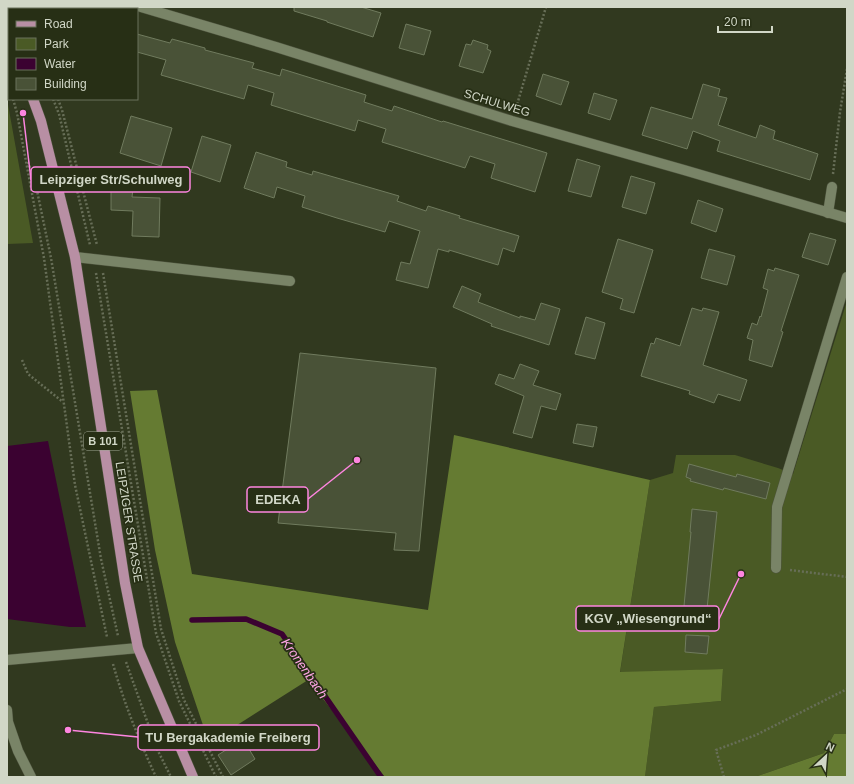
<svg xmlns="http://www.w3.org/2000/svg" width="854" height="784" font-family="Arial,sans-serif">
  <rect width="100%" height="100%" fill="#31391f"/>
  <path fill="#4a5a25" d="M7,99L33,243L7,244Z
    M847,301V734H834L824,753L755,777H645L654,707L721,701L723,669L620,673L650,480L673,473L676,455H735L778,468L793,474Z"/>
  <path fill="#657b32" d="M157,390L192,574L428,610L454,435L650,480L620,672L723,669L721,701L654,707L645,777H385L308,680L209,743L175,642L155,550L130,391Z
    M834,734H847V777H755L824,753Z"/>
  <path fill="#3b0231" d="M48,441L86,627H70L7,619V446Z"/>
  <g fill="none" stroke-linecap="round" stroke-linejoin="round">
    <path stroke="#3b0231" stroke-width="5.5" d="M192,620L246,619L282,634L381,777"/>
  </g>
  <path fill="#495237" stroke="#707b5e" d="M294,7H361L381,13L373,37L327,22V21L294,11Z
    M406,24L431,31L424,55L399,48Z
    M137,34L170,43L172,39L205,48V50L254,63L252,68L280,76L282,69L366,95L364,102L392,111L394,106L442,122L443,121L547,153L535,192L491,178L495,164L470,156L465,168L382,142L386,129L358,120L355,131L271,105L274,93L248,85L244,99L161,75L166,60L137,52Z
    M473,40L488,45L487,49L491,51L483,73L459,66L466,44L471,45Z
    M543,74L569,82L561,105L536,96Z
    M703,84L720,89L718,96L727,98L718,125L756,138L760,125L775,131L773,139L818,154L810,180L717,151L720,141L693,131L687,149L642,135L651,107L692,119Z
    M594,93L617,100L610,120L588,113Z
    M131,116L172,128L161,166L120,153Z
    M202,136L231,145L220,182L191,172Z
    M256,152L287,162L286,167L312,175L313,171L399,196L397,201L426,211L428,206L460,216L459,218L519,236L514,252L503,248L498,265L449,250V252L438,249L428,288L396,280L401,262L410,264L420,231L389,221L385,232L337,218L302,207L305,196L277,187L274,198L244,188Z
    M577,159L600,166L591,197L568,191Z
    M631,176L655,183L646,214L622,207Z
    M111,189H133L132,197L160,198L159,237L132,236L133,211L111,210Z
    M698,200L723,209L716,232L691,223Z
    M810,233L836,240L828,265L802,257Z
    M618,239L653,250L634,313L620,309L623,299L602,292Z
    M709,249L735,256L727,285L701,278Z
    M775,268L799,275L781,331L783,332L772,367L749,360L753,340L747,338L752,323L757,325L760,316L761,317L768,290L763,288L768,269L774,271Z
    M462,286L481,294L478,302L520,318V316L535,320L541,303L560,309L549,345L491,326L492,324L453,307Z
    M692,308L702,311L703,308L719,312L703,365L747,380L740,401L718,394L714,403L689,394L690,391L641,376L651,343L654,344L656,338L680,346Z
    M586,317L605,323L595,359L575,354Z
    M300,353L436,368L419,551L394,550L396,533L278,523Z
    M520,364L539,371L533,385L561,394L556,410L541,406L532,438L513,433L524,396L495,384L499,374L514,379Z
    M577,424L597,427L593,447L573,443Z
    M689,464L736,477L737,474L770,483L766,499L724,488L723,490L690,481L691,479L686,477Z
    M692,509L717,512L707,609L684,606L691,532H690Z
    M686,635L709,636L707,654L685,652Z
    M243,739L255,759L231,775L218,755Z"/>
  <g fill="none" stroke-linecap="round" stroke-linejoin="round">
    <g stroke="#4d533d" stroke-width="11">
      <path id="lane" d="M828,213L832,187
        M75,257L290,281
        M776,568L777,507L847,277
        M7,710L8,722L18,751L31,777"/>
    </g>
    <g stroke="#4d533d" stroke-width="11">
      <path id="street" d="M141,7L276,47L512,121L684,170L847,218
        M7,660L138,648"/>
    </g>
    <g stroke="#4d533d" stroke-width="11">
      <path id="primary" d="M7,34L9,39
        M33,99L41,121L75,257L125,583L138,648L193,777"/>
    </g>
    <path stroke="#676e57" stroke-width="2.5" stroke-dasharray="2 2" stroke-linecap="butt" d="M22,7L23,9
      M7,77L9,85
      M13,99L17,113L44,258L75,485L107,637
      M53,99L59,114L90,245
      M58,99L62,110L97,245
      M516,108L546,7
      M28,162L35,181L51,258L101,559L118,636
      M833,174L840,112L847,69
      M96,273L156,633L179,701L216,777
      M103,273L161,629L184,700L223,777
      M22,360L28,374L63,402
      M790,570L847,577
      M126,662L157,749L171,777
      M113,664C124,703 139,740 156,777
      M724,777L716,750L756,735L847,689"/>
    <use href="#lane" stroke="#798467" stroke-width="10"/>
    <use href="#street" stroke="#798467" stroke-width="10"/>
    <use href="#primary" stroke="#b88fa4" stroke-width="10"/>
  </g>
  <g text-anchor="middle" stroke-width="3.5" stroke-linejoin="round" paint-order="stroke">
    <rect fill="#272f15" stroke="#9ea592" stroke-width="1" x="84" y="432" width="38" height="18" rx="3"/>
    <g font-size="11" font-weight="bold" fill="#d1d7c7">
      <text x="103" y="445">B 101</text>
    </g>
    <g font-size="12" fill="#d1d7c7" stroke="#272f15">
      <text transform="translate(497 103) rotate(17)" y="4">SCHULWEG</text>
      <text transform="translate(129 522) rotate(81)" y="4">LEIPZIGER STRASSE</text>
    </g>
    <g font-size="13" font-style="italic" fill="#fea5e5" stroke="#272f15">
      <text transform="translate(305 668) rotate(55)" y="5">Kronenbach</text>
    </g>
  </g>
  <path fill="none" stroke="#fe85e0" stroke-width="1.5" d="M23 113L31 180M357 460L308 499M741 574L719 619M68 730L138 737"/>
  <g fill="#fe85e0" stroke="#272f15" stroke-width="1.5">
    <circle cx="23" cy="113" r="4"/>
    <circle cx="357" cy="460" r="4"/>
    <circle cx="741" cy="574" r="4"/>
    <circle cx="68" cy="730" r="4"/>
  </g>
  <g fill="#272f15" stroke="#fe85e0" stroke-width="1.5">
    <rect x="31" y="167" width="159" height="25" rx="4"/>
    <rect x="247" y="487" width="61" height="25" rx="4"/>
    <rect x="576" y="606" width="143" height="25" rx="4"/>
    <rect x="138" y="725" width="181" height="25" rx="4"/>
  </g>
  <g font-size="13" text-anchor="middle" font-weight="bold" fill="#d1d7c7">
    <text x="111" y="184">Leipziger Str/Schulweg</text>
    <text x="278" y="504">EDEKA</text>
    <text x="648" y="623">KGV „Wiesengrund“</text>
    <text x="228" y="742">TU Bergakademie Freiberg</text>
  </g>
  <rect width="854" height="784" fill="none" stroke="#d1d7c7" stroke-width="16"/>
  <rect x="8" y="8" width="130" height="92" fill="#272f15" stroke="#6b725c"/>
  <rect x="16" y="21" width="20" height="6" fill="#b88fa4" stroke="#6b725c"/>
  <text x="44" y="28" font-size="12" fill="#d1d7c7">Road</text>
  <rect x="16" y="38" width="20" height="12" fill="#4a5a25" stroke="#6b725c"/>
  <text x="44" y="48" font-size="12" fill="#d1d7c7">Park</text>
  <rect x="16" y="58" width="20" height="12" fill="#3b0231" stroke="#6b725c"/>
  <text x="44" y="68" font-size="12" fill="#d1d7c7">Water</text>
  <rect x="16" y="78" width="20" height="12" fill="#495237" stroke="#6b725c"/>
  <text x="44" y="88" font-size="12" fill="#d1d7c7">Building</text>
  <g transform="translate(826 756) rotate(26)" stroke="#272f15" stroke-width="3" paint-order="stroke">
  <path d="M0-3L7 15L0 10L-7 15Z" fill="#d1d7c7"/>
  <text y="-6" font-size="11" font-weight="bold" text-anchor="middle" fill="#d1d7c7">N</text>
  </g>
  <path d="M718 26v6h54v-6" fill="none" stroke="#d1d7c7" stroke-width="2"/>
  <text x="724" y="26" font-size="12" fill="#d1d7c7" stroke="#272f15" stroke-width="3" paint-order="stroke">20 m</text>
</svg>
